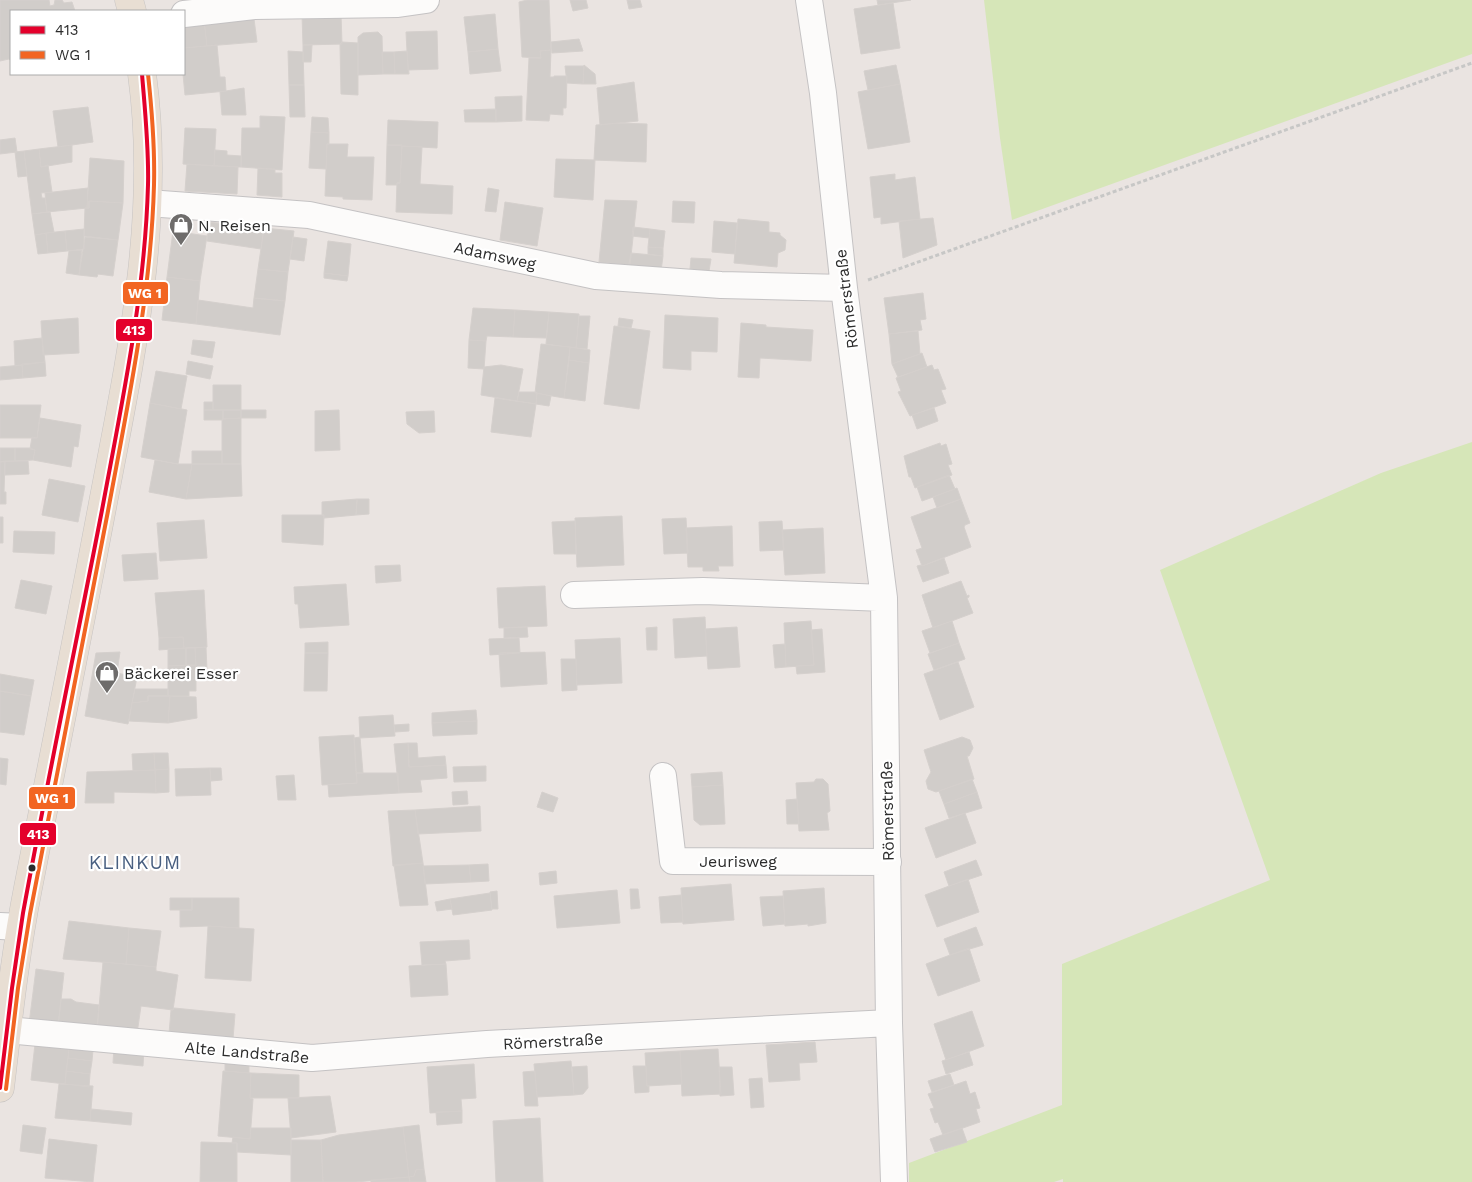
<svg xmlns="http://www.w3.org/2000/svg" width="1472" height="1182" font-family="'Work Sans',sans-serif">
  <rect width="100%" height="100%" fill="#eae4e1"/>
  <path fill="#d6e6b8" d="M984,0H1472V54L1012,220L1000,138Z
    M1472,442V1182H1063V1179L1054,1182H909V1163L1062,1105V964L1270,880L1160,570L1381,473Z"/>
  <path fill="#d1cdca" stroke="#d5d0cd" d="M0,0H49L50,6L54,5L55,0H62L64,3L72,2L75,11H11V61L9,59L0,61Z
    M527,0H549L551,50L540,51L541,58L522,57L519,2Z
    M570,0H586L588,8L573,11Z
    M627,0H640L642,7L629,9Z
    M877,0H911L878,5Z
    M893,3L900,48L861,54L854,9Z
    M341,14L342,44L303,45L302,15Z
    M495,14L498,49L468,52L464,17Z
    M254,19L257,42L207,46L204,20Z
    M204,20L207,46L184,48V22Z
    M437,31L438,69L408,70L406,32Z
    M378,32L382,36L383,74L358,75V37L363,33Z
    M579,39L583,51L552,53L551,42Z
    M342,42L358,43V95L341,94L340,44Z
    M217,45L220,77H225L226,91L185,95L183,74L184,48Z
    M303,45H312L311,62H303Z
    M498,49L501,71L470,74L468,52Z
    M551,50L550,77H554V76H567L566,108H563V115L550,114L549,121L526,120L529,58H541L540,51Z
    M288,51L303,52L304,85H289Z
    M407,51L409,74H395L394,52Z
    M382,52H394L395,74H383Z
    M584,65L595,74L596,84H583Z
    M896,65L900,84L868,90L864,71Z
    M565,66H584L583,84L567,83Z
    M634,82L638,121L600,125L597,88Z
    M900,84L910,142L868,149L858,92Z
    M289,85H304L305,117H290Z
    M244,88L246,115H222L220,92Z
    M522,96V121L496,122L495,97Z
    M88,107L93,142L58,147L53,111Z
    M496,109V122H465L464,110Z
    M260,116L285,117L282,170L241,167L242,128H260Z
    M312,117L328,118L329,133L311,132Z
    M388,120L438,122L437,148L387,145Z
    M618,123L647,124L646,162L594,160L596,125Z
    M185,128L216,129L214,166L183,164Z
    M311,132L329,133V144H327L326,169L309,168Z
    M15,138L17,152L0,154V140Z
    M327,144H348L347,157H374L372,200L343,199V197L325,196Z
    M72,145V162L41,167L39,149Z
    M387,145H402L400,183H397V185H386Z
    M402,146L422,147L420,184L453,186L452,214L396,212L397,183H400Z
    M39,149L41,167L48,165L52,192L41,193L42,198H45L47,212L32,214L24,151Z
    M215,150L227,151V155L241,156V167L214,166Z
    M24,151L27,176L18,177L15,152Z
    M90,158L124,161L123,203L89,201V208H87Z
    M556,159L595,160L593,200L554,197Z
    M187,164L238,167L237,194L185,191Z
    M258,168L275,169V173H282V197L257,195Z
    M895,174V180L915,177L920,219L881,224V217L874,218L870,177Z
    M88,188L87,208L47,212L45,193Z
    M488,188L499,190L496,212L485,211Z
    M605,200L637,201L630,265L599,262Z
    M89,201L123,203L118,240L84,236L85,208H89Z
    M673,201L695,202L694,223L672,222Z
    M505,202L543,208L537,246L500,240Z
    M50,212L54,232L35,235L32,214Z
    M933,218L937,245L903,258L899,221Z
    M738,219L769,222V232L780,233V235L786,240L785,250L778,253L777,267L734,263Z
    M714,221L737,223L735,254L712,252Z
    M208,222L264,228L261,249L207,241Z
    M633,227L650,229L649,238L632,236Z
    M264,228L294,231L288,272L258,269Z
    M84,229V249L67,251L65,231Z
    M650,229L665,231L663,248L648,247Z
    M65,231L67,251L48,253L46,233Z
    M173,231L207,236L200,281L167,277Z
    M46,233L48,253L38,254L35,235Z
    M85,237L118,240L113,276L98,274L97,277L79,275Z
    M293,237L307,239L304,261L290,259Z
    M328,241L351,244L348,276L324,273Z
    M648,247L663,248V256L648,254Z
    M82,250L79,275L66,273L69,251Z
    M631,253L663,256L661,271L628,269Z
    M691,258L711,259L709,271L690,269Z
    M258,269L288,272L285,301L254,298Z
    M324,273L348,276L347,281L324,278Z
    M167,277L200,281L196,324L162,320Z
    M923,293L926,319L920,320L922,330L889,334L884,298Z
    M254,298L285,301L280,335L196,324L198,300L253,308Z
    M473,308L515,310L513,337L487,336L486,341L469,340Z
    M515,310L549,312L546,338L513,337Z
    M549,312L579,314L576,348L546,344Z
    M665,315L718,318L717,352L691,351V370L663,368Z
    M579,316H590L587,349L576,348Z
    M78,318L79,353L43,355L41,321Z
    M619,318L633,320L631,328L618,326Z
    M741,323L766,325V327L813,330L811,361L760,358L759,378L738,377Z
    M614,326L650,331L639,409L604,404Z
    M918,331L920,354L892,364L889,334Z
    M42,338L45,362L15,366L14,341Z
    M193,340L215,342L212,358L191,354Z
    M469,340L486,341L484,369L468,368Z
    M541,344L570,347L564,398L535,393Z
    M570,347L590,350L589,363L569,360Z
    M922,353L927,367L898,377L892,364Z
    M569,360L589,363L585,401L564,398Z
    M188,361L213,366L210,379L186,374Z
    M45,362L46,376L23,378L22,364Z
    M22,365L23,378L0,380V367Z
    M501,365L523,369L517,401L481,395L484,367Z
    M932,365L934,370L938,369L946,389L941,390L946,403L910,416L898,392L901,391L896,378Z
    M156,371L187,376L181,409L150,403Z
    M213,385H241V410H213Z
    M519,392H536L537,393L536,404L517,401Z
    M537,393L551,396L549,406L536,404Z
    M495,398L536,404L531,437L491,432Z
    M204,402H213V410H204Z
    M150,403L187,410L178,464L141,457Z
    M0,405H41L37,438H0Z
    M934,408L938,421L917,429L912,415Z
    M204,410H223V420H204Z
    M223,410H241V418L223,419Z
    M241,410H266V418H241Z
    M339,410L340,450L315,451V411Z
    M434,411L435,432L419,433L407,424L406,412Z
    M40,418L81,425L78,447L74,446L71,467L33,460L35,450L30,449L32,437L37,438Z
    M241,418V464H222V420L223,419Z
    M940,443L941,446L946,444L952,464L948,465L952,475L915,488L911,477H909L904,456Z
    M0,448H15V461L0,462Z
    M15,448H30L35,450L33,460L15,461Z
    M192,451H222V464H192Z
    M155,460L177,464H192L186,499L149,492Z
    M5,461H28L29,474L5,475Z
    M5,461L4,492H6V504H0V462Z
    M192,464H241L242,496L186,499Z
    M949,475L955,489L922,501L917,487Z
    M49,479L85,486L78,522L42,515Z
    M957,488L961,499L937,508L933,497Z
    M357,499H369V514L356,515Z
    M357,499L356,515L324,518V515H322V502Z
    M961,499L970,523L965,525L964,527L971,547L922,566L916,550L922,548L911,517Z
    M282,515H324L323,545L282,542Z
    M622,516L624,565L577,567L575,518Z
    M0,517H3V543H0Z
    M686,518L688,553L664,554L662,519Z
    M204,520L207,558L160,561L157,523Z
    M575,521L576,554H554L552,522Z
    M782,521L784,550L760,551L759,522Z
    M732,526L733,566H718L719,571H703V567H688L686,528Z
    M823,528L825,573L785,575L782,530Z
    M14,531L55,532L54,554L13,552Z
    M156,553L158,579L124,581L122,555Z
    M944,558L949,573L923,582L917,566L921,565L922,566Z
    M400,565L401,581L376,583L375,566Z
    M21,580L52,586L46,614L15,608Z
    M961,581L967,596L969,595V597L967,598L973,613L933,628L922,595Z
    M346,584L349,625L300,628L298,604H295L294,587Z
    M545,586L547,626L499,628L497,588Z
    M204,590L207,647L184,648L183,637L159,638L155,593Z
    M705,617L707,656L675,658L673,619Z
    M811,621L814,665L786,667L784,623Z
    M952,621L959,643L930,653L922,631Z
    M527,627L528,637L504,638V628Z
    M657,627V650H647L646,628Z
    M737,627L740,667L708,669L705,629Z
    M822,629L825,672L797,674L796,666L814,665L811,630Z
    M183,637L184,648L159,650V638Z
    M519,638L520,653L490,655L489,639Z
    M620,638L622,683L577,685L575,640Z
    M328,642V653H305V643Z
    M959,643L965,659L934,670L928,654Z
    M785,644L786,667L775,668L773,645Z
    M206,647L207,671H196L195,648Z
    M186,648H195L196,665H186Z
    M186,648V665L168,666V649Z
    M120,652L117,673L137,677L128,724L85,716L96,653Z
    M545,652L547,684L501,687L499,653Z
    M305,653H328L327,691H304Z
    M561,659H576L577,690L562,691Z
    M958,662L974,707L940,720L924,674Z
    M196,665V691H189V696H168V666Z
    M0,674L34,680L31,696L0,691Z
    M135,689H168V696H148V701L132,703Z
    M0,691L31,696L24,735L0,732Z
    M148,696H170L168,723L129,721L132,703L148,701Z
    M170,696L196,697L197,718L168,723Z
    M476,710L477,721L432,723V713Z
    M393,715L395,736L360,738L359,717Z
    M477,721V734L433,736L432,723Z
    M409,724V731L395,732L394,725Z
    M354,735L357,783L322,785L319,737Z
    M360,737L363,773H356L354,738Z
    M962,737L970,740L973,748L969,756H967L974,779L936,792L928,789L926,781L931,772L924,750Z
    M408,743L409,767L446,765L447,778L420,780L422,792L399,793L394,744Z
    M408,743H417L418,758L445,756L446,765L409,767Z
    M154,753H168L169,769L155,770Z
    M154,753L155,770L133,771L132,754Z
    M0,758L8,759L6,785L0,784Z
    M486,766V781L454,782L453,767Z
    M210,768H221L222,780L211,781Z
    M210,768L211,795L176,796L175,769Z
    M169,769V792L156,793L155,770Z
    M155,770L156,793L114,792V803H85L87,772Z
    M722,772L723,785L692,787L691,774Z
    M356,773H398L399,793L329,797L328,785L357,783Z
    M294,775L296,800H278L276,776Z
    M816,779H823L828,784L830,811L827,813L829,830L799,831L796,783L814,782Z
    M972,779L977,792L944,804L939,791Z
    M723,785L725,824L700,825L694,820L692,787Z
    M467,791L468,804L453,805L452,792Z
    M542,792L558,798L553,812L537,807Z
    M977,792L982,808L949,818L944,804Z
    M797,799L799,824H787L786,800Z
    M480,806L481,831L418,834L415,810Z
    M415,810L423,863L393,866L388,811Z
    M965,813L976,843L936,858L925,828Z
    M976,860L982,875L949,886L944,872Z
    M423,863L428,905L400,906L394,865Z
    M488,864L489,881L471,882L469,865Z
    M469,865L471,882L425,884L423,866Z
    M556,871L557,883L540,885L539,873Z
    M968,879L979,912L937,927L925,895Z
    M731,884L734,920L683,924L681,888Z
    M824,888L826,923L808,926V924L785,926L783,891Z
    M630,889H638L640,908L631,909Z
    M617,890L620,923L557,928L554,896Z
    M497,891L498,909H492L490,892Z
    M490,893L492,910L453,915L450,899Z
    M681,895L683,922L661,923L659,897Z
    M783,896L785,924L763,926L760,897Z
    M170,898H192V910H170Z
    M192,898H239V928L208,926L180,927V910H192Z
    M450,899L452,909L437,911L435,902Z
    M69,921L129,928L126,964L63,959Z
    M208,926L254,929L251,981L205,978Z
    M976,927L983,945L950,955L944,939Z
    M129,928L161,931L156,967L126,964Z
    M469,940L470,959L445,961L446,964L422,965L420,942Z
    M969,948L980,981L938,996L926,964Z
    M103,962L156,967V971L178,975L173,1010L141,1006L137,1034L97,1030Z
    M446,964L448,995L411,997L409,966Z
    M36,969L64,973L58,1027L29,1024Z
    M61,999H71L76,1002L99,1005L97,1030L58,1027Z
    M174,1008L235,1014L233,1039L169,1034L171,1010H173Z
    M972,1011L984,1046L946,1060L934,1024Z
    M815,1042L817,1062L799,1063L800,1080L769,1082L766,1045Z
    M35,1044L69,1049L65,1084L31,1080Z
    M69,1047L93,1050L92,1061L68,1058Z
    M114,1047L144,1049L143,1066L113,1063Z
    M718,1049L721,1094L682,1096L680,1051Z
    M680,1051L682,1084L647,1086L645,1053Z
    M969,1052L973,1065L946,1074L942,1061Z
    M68,1058L92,1061L90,1074L66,1071Z
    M225,1058L249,1059V1073L225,1071Z
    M571,1061L574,1095L537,1097L534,1064Z
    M474,1064L476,1098L461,1099L462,1111L430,1113L427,1067Z
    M587,1066L588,1088L583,1094L574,1095L572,1067Z
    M633,1066H646L647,1086H649V1092L635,1093Z
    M719,1067H732L734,1095L720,1096Z
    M66,1071L90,1074L89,1087L65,1084Z
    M223,1071L251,1073L250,1098L253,1099L250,1139L218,1136Z
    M535,1071L538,1106H525L523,1072Z
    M251,1073L299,1075V1098H250Z
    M950,1074L954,1085L932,1092L928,1081Z
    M762,1078L764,1107L751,1108L749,1079Z
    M966,1081L970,1094L975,1092L980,1108L976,1109L980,1122L943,1135L938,1122L935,1123L930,1109L934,1108L928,1094Z
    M59,1084L93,1086L90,1121L55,1118Z
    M330,1096L336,1132L291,1138L288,1098Z
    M91,1109L132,1113L131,1125L90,1121Z
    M462,1111V1123L437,1125L436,1112Z
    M540,1118L543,1182H496L493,1121Z
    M23,1125L46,1128L42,1154L20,1151Z
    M419,1125L424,1169L416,1170L414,1176L409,1177L403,1127Z
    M403,1127L409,1177L356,1182H323L321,1140L339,1135Z
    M251,1128H291V1155L237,1152V1143H232L233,1137L250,1139Z
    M962,1128L967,1142L935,1152L930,1139Z
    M49,1139L97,1145L93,1182L45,1178Z
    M291,1140H321L323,1182H291Z
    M201,1142L237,1143V1182H200Z
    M424,1169L426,1182H410L409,1177L414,1176L416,1170Z
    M409,1177L410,1182H371V1180Z"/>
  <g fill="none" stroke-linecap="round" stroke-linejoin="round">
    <g stroke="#c4c2c3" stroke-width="28">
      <path id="minor" d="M809,0L823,93L844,288L884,598L889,1023L894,1182
        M184,14L254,6L398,4L426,0
        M148,203L309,215L596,276L721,285L844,288
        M574,595L703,591L884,598
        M663,776L673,861L888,862
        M0,926L21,927
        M7,1030L312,1058L487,1044L889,1023"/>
    </g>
    <g stroke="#c6c3c2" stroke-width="29">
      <path id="major" d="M129,0L132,11
        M0,1088C8,1021 15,954 28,888C53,762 78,635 102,508C129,365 162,220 142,74"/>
    </g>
    <path stroke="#c7c7c6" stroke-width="3" stroke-dasharray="4 2.5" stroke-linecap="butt" d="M868,280L1472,63"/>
    <use href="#minor" stroke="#fcfbfa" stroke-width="26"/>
    <use href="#major" stroke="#e8ded3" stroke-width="28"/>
    <g stroke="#fff" stroke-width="8">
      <path id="bus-1" d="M0,1088L12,988L23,913C48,778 76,644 102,510C122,402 145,295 148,185C149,148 145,111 142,74"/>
    </g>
    <g stroke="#fff" stroke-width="8">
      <path id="bus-2" d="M6,1089L18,988L30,914C55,779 82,645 108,511C128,403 151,295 154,185C155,148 152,111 148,74"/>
    </g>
    <use href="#bus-1" stroke="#e4002b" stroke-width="4"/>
    <use href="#bus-2" stroke="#f26522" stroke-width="4"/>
  </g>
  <defs>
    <g id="shop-pin" transform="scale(1.25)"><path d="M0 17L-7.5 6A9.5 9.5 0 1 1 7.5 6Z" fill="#6e6c6b" stroke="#fff"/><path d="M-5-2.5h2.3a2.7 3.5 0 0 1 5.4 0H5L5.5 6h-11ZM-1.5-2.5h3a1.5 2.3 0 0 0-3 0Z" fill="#fff"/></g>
  </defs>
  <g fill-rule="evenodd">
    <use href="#shop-pin" x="181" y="225"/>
    <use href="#shop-pin" x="107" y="673"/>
  </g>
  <circle fill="#2c2c2c" stroke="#fff" stroke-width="2" cx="32" cy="868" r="4.5"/>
  <g text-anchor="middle" stroke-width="4.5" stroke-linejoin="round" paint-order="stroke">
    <g font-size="16" fill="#2c2c2c" stroke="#fff" text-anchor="start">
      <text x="198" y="231">N. Reisen</text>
      <text x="124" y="679">Bäckerei Esser</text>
    </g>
    <g font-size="16" fill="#2c2c2c" stroke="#fff">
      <text transform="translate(495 255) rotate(12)" y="6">Adamsweg</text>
      <text transform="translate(846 299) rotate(-97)" y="6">Römerstraße</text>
      <text transform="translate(887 811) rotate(-91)" y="6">Römerstraße</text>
      <text x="738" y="867">Jeurisweg</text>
      <text transform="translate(553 1041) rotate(-3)" y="6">Römerstraße</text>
      <text transform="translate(247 1052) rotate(5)" y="6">Alte Landstraße</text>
    </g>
    <g font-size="19" letter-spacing="1" fill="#495f80" stroke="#fff">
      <text x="135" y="869">KLINKUM</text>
    </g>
  </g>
  <g stroke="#fff" stroke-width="2">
    <rect x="122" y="281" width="47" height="24" rx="5" fill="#f26522"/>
    <rect x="115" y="318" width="38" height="24" rx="5" fill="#e4002b"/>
    <rect x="28" y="786" width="48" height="24" rx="5" fill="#f26522"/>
    <rect x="19" y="822" width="38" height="24" rx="5" fill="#e4002b"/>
  </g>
  <g font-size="14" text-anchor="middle" font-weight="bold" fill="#fff">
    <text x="145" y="298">WG 1</text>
    <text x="134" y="335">413</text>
    <text x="52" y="803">WG 1</text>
    <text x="38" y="839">413</text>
  </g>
  <rect x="10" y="10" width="175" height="65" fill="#ffffff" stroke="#ababab"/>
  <rect x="20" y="26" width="25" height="8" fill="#e4002b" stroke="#ababab"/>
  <text x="55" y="35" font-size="15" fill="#2c2c2c">413</text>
  <rect x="20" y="51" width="25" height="8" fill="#f26522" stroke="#ababab"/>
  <text x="55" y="60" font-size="15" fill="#2c2c2c">WG 1</text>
</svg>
